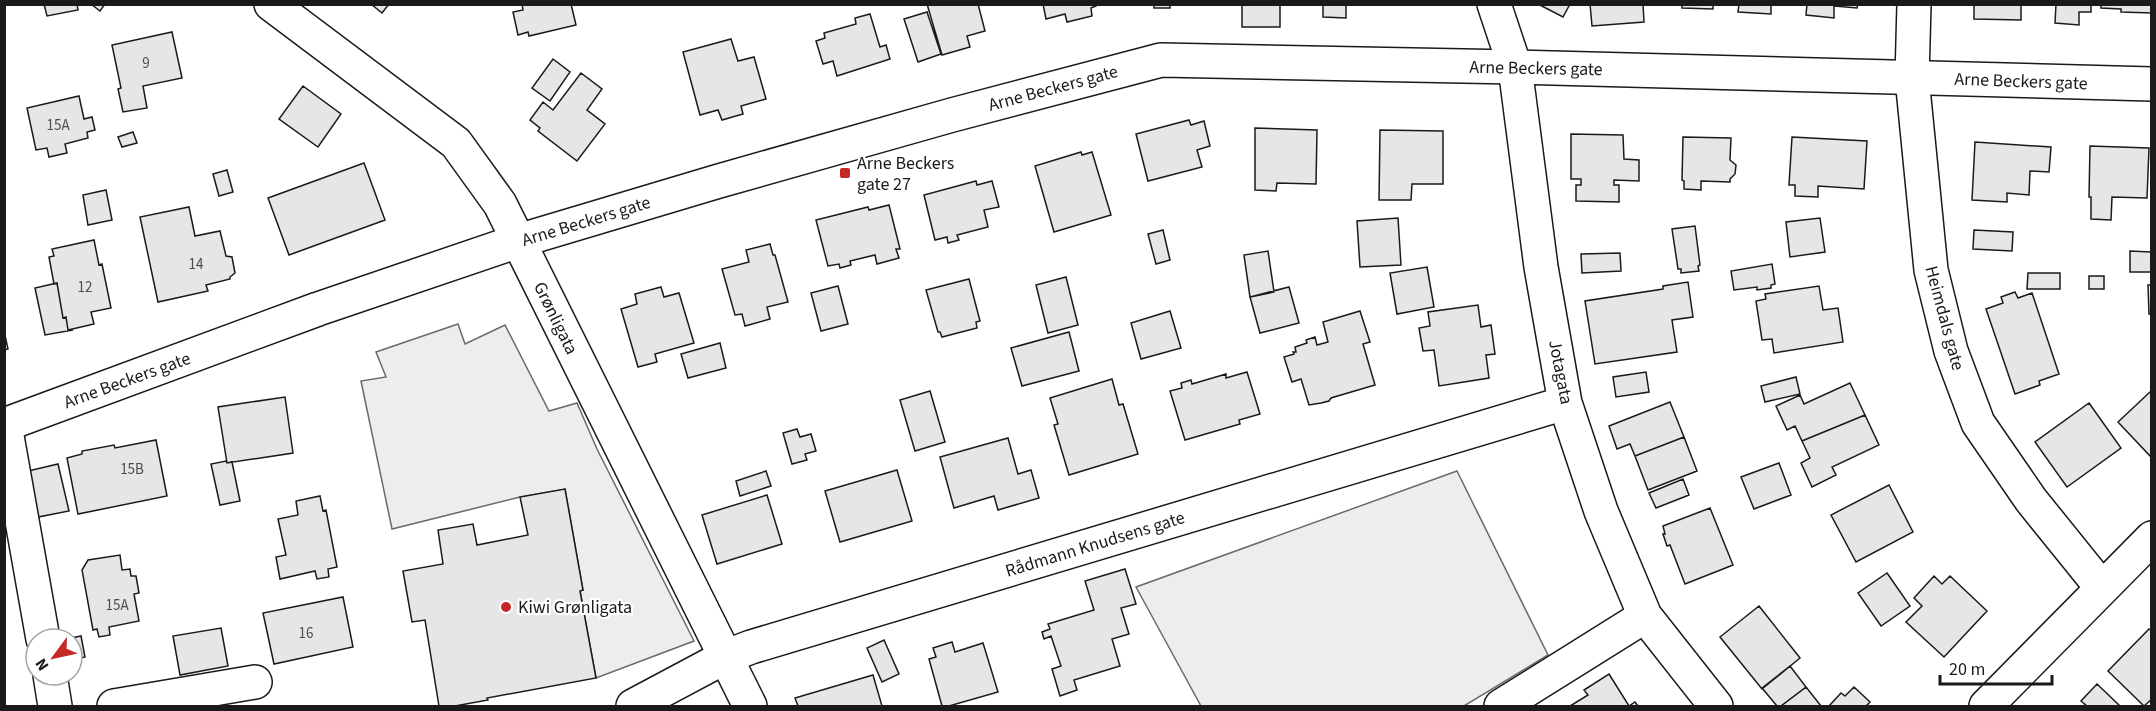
<svg xmlns="http://www.w3.org/2000/svg" width="2156" height="711" font-family="'Source Sans 3',sans-serif">
  <rect width="100%" height="100%" fill="#fff"/>
  <path fill="#ededed" stroke="#6a6a6a" stroke-width="1.5" d="M458,324L465,344L505,325L549,411L577,403L597,449L694,641L596,678L580,591L583,590L565,489L520,497L392,529L361,381L386,377L376,352Z
    M1457,471L1548,655L1464,706H1201L1136,587Z"/>
  <path fill="#e6e6e6" stroke="#1a1a1a" stroke-width="1.5" d="M44,4H77L78,10L47,16Z
    M91,4H105L100,11Z
    M371,4H389L382,13Z
    M522,4H571L576,25L529,36L528,32L518,35L513,12L523,10Z
    M927,4H978L985,31L967,36L970,47L942,55Z
    M1043,4H1096V6L1091,8L1092,16L1067,22L1065,14L1046,19Z
    M1154,4H1170V8H1154Z
    M1242,4H1280V27H1242Z
    M1323,4H1368L1346,5V18L1323,17Z
    M1538,4H1570L1563,17Z
    M1590,4H1643L1644,22L1592,26Z
    M1682,4H1713V9L1682,8Z
    M1739,4H1771V14L1738,12Z
    M1807,4H1858L1857,8L1834,6V18L1806,15Z
    M1974,4H2021V20L1974,19Z
    M2056,4H2091V12H2079V25L2055,23Z
    M2101,4H2152V13L2121,12V9L2101,8Z
    M927,12L941,54L918,62L904,19Z
    M870,14L880,47L886,45L890,59L837,76L833,61L823,64L816,41L825,38L824,33L856,24L855,18Z
    M172,32L182,78L143,86L147,108L123,112L118,89L121,88L112,45Z
    M731,39L738,61L754,57L766,99L741,106L743,114L722,120L718,110L700,115L683,52Z
    M553,59L570,72L550,101L532,88Z
    M581,73L602,89L587,110L605,124L577,161L538,131L540,128L530,120L543,102L553,110Z
    M303,86L341,114L318,147L279,119Z
    M79,96L84,119L92,117L95,130L87,132L88,138L65,144L67,153L49,157L47,148L36,150L27,108Z
    M1189,120L1191,125L1204,121L1210,146L1197,150L1202,167L1148,181L1136,134Z
    M1255,128L1317,130L1316,184L1277,183L1276,191L1255,190Z
    M1380,130L1443,131V184H1412L1411,200H1379Z
    M133,132L137,143L122,147L118,137Z
    M1571,134L1623,135L1624,159L1639,160V181L1614,180V185H1619V202L1576,201V185H1581V179H1571Z
    M1683,137L1731,138L1730,160L1736,165L1735,174L1730,179V182L1701,181V190L1684,189V181L1682,180Z
    M1792,137L1867,141L1864,189L1818,186V197L1795,196V185H1789Z
    M1975,142L2051,147L2049,172L2030,171L2029,195L2007,193V202L1972,200Z
    M2090,146L2149,148L2147,198L2112,197L2111,220L2091,219V197H2089Z
    M1081,152L1082,155L1092,152L1111,215L1054,232L1035,166Z
    M364,163L385,220L289,255L268,198Z
    M227,170L233,192L219,196L213,174Z
    M976,181L977,185L992,181L999,207L984,210L988,227L957,235L959,240L948,243L947,237L935,240L924,195Z
    M106,190L112,220L88,225L83,195Z
    M889,205L900,249H896L899,258L877,264L875,255L850,261L851,265L840,268L839,264L828,266L816,220L868,207L869,210Z
    M189,207L195,236L220,231L226,256L232,257L235,273L230,277V279L206,285L208,291L158,302L140,217Z
    M1398,218L1401,265L1360,267L1357,221Z
    M1820,218L1825,252L1790,257L1786,222Z
    M1695,226L1700,265L1698,266L1699,271L1681,273V269H1678L1672,229Z
    M1163,230L1170,260L1156,264L1148,234Z
    M1974,230L2013,232L2012,251L1973,249Z
    M2151,238L2152,272H2130V251L2151,252Z
    M94,240L99,265L102,264L111,308L91,312L94,324L68,330L66,317L63,318L57,283L54,284L49,257L54,256L52,249Z
    M770,244L773,255H775L788,302L767,307L770,319L745,326L742,314L735,315L722,269L749,262L746,250Z
    M1268,251L1274,292L1250,297L1244,255Z
    M1620,253L1621,271L1582,273L1581,254Z
    M1772,264L1775,284L1771,285V288L1757,290V287L1734,290L1731,271Z
    M1427,267L1434,307L1397,314L1390,273Z
    M2028,273H2060V289H2027Z
    M2089,276H2104V289H2089Z
    M1066,277L1078,325L1048,333L1036,285Z
    M969,279L980,321L976,322L977,328L942,337L940,332H938L926,290Z
    M1688,282L1693,317L1672,320L1677,352L1595,364L1585,301L1663,289V286Z
    M57,283L63,318L66,317L68,330H73L45,335L35,288Z
    M2148,285H2152V314H2149Z
    M838,286L848,324L821,331L811,293Z
    M1819,286L1823,310L1838,308L1843,342L1774,353L1772,339L1762,340L1756,301L1766,299L1765,294Z
    M661,287L664,297L679,293L694,343L655,354L657,362L638,367L621,309L637,304L635,294Z
    M1289,287L1299,323L1260,333L1250,297Z
    M2015,292L2018,298L2032,293L2059,374L2039,381L2040,385L2015,394L1986,309L2003,303L2001,297Z
    M1478,305L1481,327L1491,325L1495,354L1486,355L1489,378L1439,386L1434,350L1423,351L1419,328L1430,326L1428,312Z
    M1170,311L1181,348L1141,359L1131,323Z
    M1360,311L1370,342L1363,344L1375,385L1331,398L1329,401L1321,403L1309,405L1301,379L1292,382L1284,357L1294,354L1293,352H1296L1295,347L1307,343L1306,340L1315,337L1317,345L1328,342L1323,322Z
    M4,331L8,349L4,350Z
    M1069,332L1079,371L1022,386L1011,348Z
    M720,343L726,368L688,378L681,354Z
    M1247,372L1260,414L1239,420L1240,424L1185,440L1170,391L1182,388L1181,383L1191,380L1192,384L1226,374V378Z
    M1646,372L1649,392L1616,397L1613,377Z
    M1796,377L1800,394L1765,402L1761,386Z
    M1112,379L1119,405L1123,404L1138,454L1069,475L1054,425L1058,424L1050,398Z
    M1850,383L1865,415L1802,441L1795,426L1787,430L1776,406L1800,395L1804,404Z
    M930,391L945,442L915,451L900,400Z
    M2150,392L2152,394V458L2118,422Z
    M285,397L293,453L227,463L218,407Z
    M1670,402L1684,437L1635,456L1630,444L1617,449L1609,426Z
    M2089,403L2121,448L2067,487L2035,442Z
    M1865,415L1879,445L1832,467L1836,475L1812,487L1801,463L1810,458L1802,441Z
    M797,429L800,437L811,434L816,451L805,454L807,460L792,464L783,433Z
    M1684,437L1697,471L1648,490L1635,456Z
    M1008,438L1018,474L1031,470L1039,498L998,510L994,496L954,508L940,457Z
    M156,440L167,496L78,514L67,458L82,454V451L114,445L115,448Z
    M226,461L227,463L232,462L240,501L220,505L211,464Z
    M1779,463L1791,495L1754,509L1741,477Z
    M58,464L69,511L38,517L28,471Z
    M897,470L912,521L840,542L825,491Z
    M766,471L771,486L740,496L736,481Z
    M1683,479L1689,495L1656,508L1649,493Z
    M1889,485L1913,532L1856,562L1831,515Z
    M565,489L583,590L580,591L596,678L487,698L488,700L455,706H439L425,620L412,622L403,571L443,564L438,530L473,524L477,545L528,535L520,497Z
    M767,495L782,544L717,564L702,515Z
    M320,496L323,511L326,510L337,567L328,569L329,577L317,579L315,571L280,579L276,557L286,555L278,519L298,515L296,501Z
    M1710,508L1733,565L1685,584L1670,545L1667,546L1663,534H1665L1663,526Z
    M120,555L122,570L130,569L131,576H136L139,593L134,594L139,621L109,627L110,635L99,637L97,629L93,630L82,570L88,560Z
    M1125,569L1136,604L1121,608L1129,634L1112,639L1120,666L1074,680L1077,690L1060,696L1052,669L1061,666L1051,636L1044,639L1042,632L1050,629L1048,624L1094,610L1085,581Z
    M1887,573L1910,606L1881,626L1858,593Z
    M1934,576L1942,584L1950,576L1987,611L1944,657L1906,622L1922,606L1914,598Z
    M343,597L353,647L274,664L263,613Z
    M1759,606L1800,658L1762,689L1720,637Z
    M221,628L228,666L180,675L173,636Z
    M2149,629L2152,631V699L2144,706L2108,671Z
    M81,636L85,657L72,660V639H67Z
    M884,640L899,674L882,682L867,648Z
    M952,642L955,652L983,643L998,692L949,706H942L929,659L936,657L933,648Z
    M1790,666L1806,687L1781,706H1777L1762,688Z
    M1609,674L1629,706L1635,702L1638,706H1570L1588,695L1584,690Z
    M873,675L882,706H798L795,698Z
    M2097,684L2120,706H2087L2081,701Z
    M1806,687L1821,706H1781Z
    M1854,687L1870,702L1866,706H1829L1841,693L1845,696Z"/>
  <g fill="none" stroke-linecap="round" stroke-linejoin="round">
    <g stroke="#1a1a1a" stroke-width="36">
      <path id="minor" d="M1494,4L1515,67L1541,267L1565,403L1601,511L1645,616L1716,706
        M1914,4L1912,78L1931,270L1951,351L1978,423L2031,500L2102,588
        M5,425L43,639
        M50,675L55,706
        M114,706L255,682
        M633,706L725,657L751,647L1565,403
        M1501,706L1645,616
        M1986,706L2152,538"/>
    </g>
    <g stroke="#1a1a1a" stroke-width="36">
      <path id="secondary" d="M271,4L456,143L500,204L750,706
        M4,425L318,309L518,241L719,181L952,115L1161,60L1515,67L2152,84"/>
    </g>
    <use href="#minor" stroke="#fff" stroke-width="33"/>
    <use href="#secondary" stroke="#fff" stroke-width="33"/>
  </g>
  <g fill="#c62828" stroke="#fff" stroke-width="2">
    <rect x="839" y="167" width="12" height="12" rx="3"/>
    <circle cx="506" cy="607" r="6"/>
  </g>
  <g text-anchor="middle" stroke-width="4.5" stroke-linejoin="round" paint-order="stroke">
    <g font-size="15" fill="#4d4d4d">
      <text x="146" y="68">9</text>
      <text x="58" y="130">15A</text>
      <text x="196" y="269">14</text>
      <text x="85" y="292">12</text>
      <text x="132" y="474">15B</text>
      <text x="117" y="610">15A</text>
      <text x="306" y="638">16</text>
    </g>
    <g font-size="18" fill="#1a1a1a" stroke="#fff">
      <text transform="translate(1536 68) rotate(1)" y="6">Arne Beckers gate</text>
      <text transform="translate(2021 81) rotate(2)" y="6">Arne Beckers gate</text>
      <text transform="translate(1053 88) rotate(-15)" y="6">Arne Beckers gate</text>
      <text transform="translate(586 221) rotate(-17)" y="6">Arne Beckers gate</text>
      <text transform="translate(556 318) rotate(64)" y="6">Grønligata</text>
      <text transform="translate(1945 318) rotate(75)" y="6">Heimdals gate</text>
      <text transform="translate(1561 372) rotate(79)" y="6">Jotagata</text>
      <text transform="translate(127 380) rotate(-20)" y="6">Arne Beckers gate</text>
      <text transform="translate(1095 544) rotate(-17)" y="6">Rådmann Knudsens gate</text>
    </g>
    <g font-size="18" fill="#1a1a1a" stroke="#fff" text-anchor="start">
      <text x="857" y="169">Arne Beckers<tspan x="857" dy="21">gate 27</tspan></text>
      <text x="518" y="613">Kiwi Grønligata</text>
    </g>
  </g>
  <rect width="2156" height="711" fill="none" stroke="#1a1a1a" stroke-width="12"/>
  <g transform="translate(54 657) rotate(237)"><circle r="28" fill="#ffffff" stroke="#a3a3a3" stroke-width="1.5"/>
  <path d="M0-4.5L10 22L0 15L-10 22Z" fill="#c62828"/>
  <text y="-9" font-size="16" font-weight="bold" text-anchor="middle" fill="#1a1a1a">N</text>
  </g>
  <path d="M1940 675v9h112v-9" fill="none" stroke="#1a1a1a" stroke-width="3"/>
  <text x="1949" y="675" font-size="18" fill="#1a1a1a" stroke="#ffffff" stroke-width="4.5" paint-order="stroke">20 m</text>
</svg>
